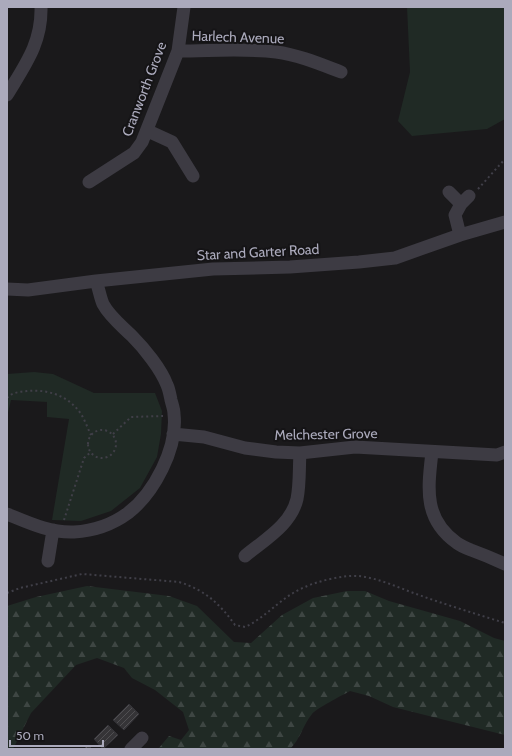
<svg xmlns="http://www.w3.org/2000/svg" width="512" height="756" font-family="Cabin,sans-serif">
  <defs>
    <pattern id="forest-firs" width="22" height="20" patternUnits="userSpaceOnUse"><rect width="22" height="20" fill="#202a25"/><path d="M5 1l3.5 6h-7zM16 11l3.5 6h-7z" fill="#3e4643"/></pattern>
    <pattern id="building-hatch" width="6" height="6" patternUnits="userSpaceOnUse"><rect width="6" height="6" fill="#353437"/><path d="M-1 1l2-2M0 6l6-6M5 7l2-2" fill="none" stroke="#504f52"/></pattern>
  </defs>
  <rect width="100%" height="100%" fill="#1a191b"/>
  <path fill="#202a25" d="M407,7H505V119L487,129L412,136L398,121L410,72Z
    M34,372L53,374L94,393H155L162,411L161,434L157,457L140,488L111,511L81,521L52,520L69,419L47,417V402L11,400L7,417V374Z"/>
  <path fill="url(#forest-firs)" d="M87,586L169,596L197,606L234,642L251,643L282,615L313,598L347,591H365L389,601L460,621L494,638L505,641V735L393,707L369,696L350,691C341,696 317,708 312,714C303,725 300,740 290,749H158L169,736L181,740L189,730L183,712L155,690L132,678L124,668L97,658L76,665L31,713L13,749H7V606L36,597Z"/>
  <path fill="url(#building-hatch)" stroke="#343338" d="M129,704L139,714L124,730L113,720Z
    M108,725L118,735L103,749L94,739Z
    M88,745L92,749H84Z"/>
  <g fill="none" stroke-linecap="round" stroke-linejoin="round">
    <path stroke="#403f48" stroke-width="2" stroke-dasharray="2 3" stroke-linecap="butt" d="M478,189L505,159
      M7,398C12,392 20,392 27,391C46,389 66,395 78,410C84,417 87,427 91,435
      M88 444a14 14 0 1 1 28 0a14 14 0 1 1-28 0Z
      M113,434L131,417L163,416
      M64,520L84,458L91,452
      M7,593L20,588L82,574L179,582C205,590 220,604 235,625L245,627C267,617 282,596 305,587C318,581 343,575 358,576C379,578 399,588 419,595C447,605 476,614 505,623"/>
    <path stroke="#3d3b43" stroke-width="13" d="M178,51C211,51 244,48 276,52C299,55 320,64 341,72
      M7,95C25,65 42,43 41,7
      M148,131L172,142L193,176
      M89,182L134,153L142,142L178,51L184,7
      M449,192L461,204
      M460,235L455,215L461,204L469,196
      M7,289L28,290L96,281L213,269L290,267L359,262L395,258L460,235L505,222
      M173,434L204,437L245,448L276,452L300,453L355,447L497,455L505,452
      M432,452C428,488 423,519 457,543C461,546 466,548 471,550C482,554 494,559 505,564
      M7,514C29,523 50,533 74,532C93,531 113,524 128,513C154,493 178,448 174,414C174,409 172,404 171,400C170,395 169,389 167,385C161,369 144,348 132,336C122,326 110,317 103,304C100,297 99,289 96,281
      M245,556C264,540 291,525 297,499C300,484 299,468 300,453
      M48,561L53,530
      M131,749L142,738"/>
  </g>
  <g text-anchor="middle" stroke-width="4" stroke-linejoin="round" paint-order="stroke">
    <g font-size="14" fill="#abaabc" stroke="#151416">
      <text transform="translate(238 37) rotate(2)" y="5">Harlech Avenue</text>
      <text transform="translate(144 89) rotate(-69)" y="5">Cranworth Grove</text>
      <text transform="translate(258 252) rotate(-3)" y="5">Star and Garter Road</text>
      <text transform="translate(326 434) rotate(-1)" y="5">Melchester Grove</text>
    </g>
  </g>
  <rect width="512" height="756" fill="none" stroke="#abaabc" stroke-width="16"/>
  <path d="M10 740v6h93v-6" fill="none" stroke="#abaabc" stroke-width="2"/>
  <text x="16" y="740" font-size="12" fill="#abaabc" stroke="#151416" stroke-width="3" paint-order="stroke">50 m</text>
</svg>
